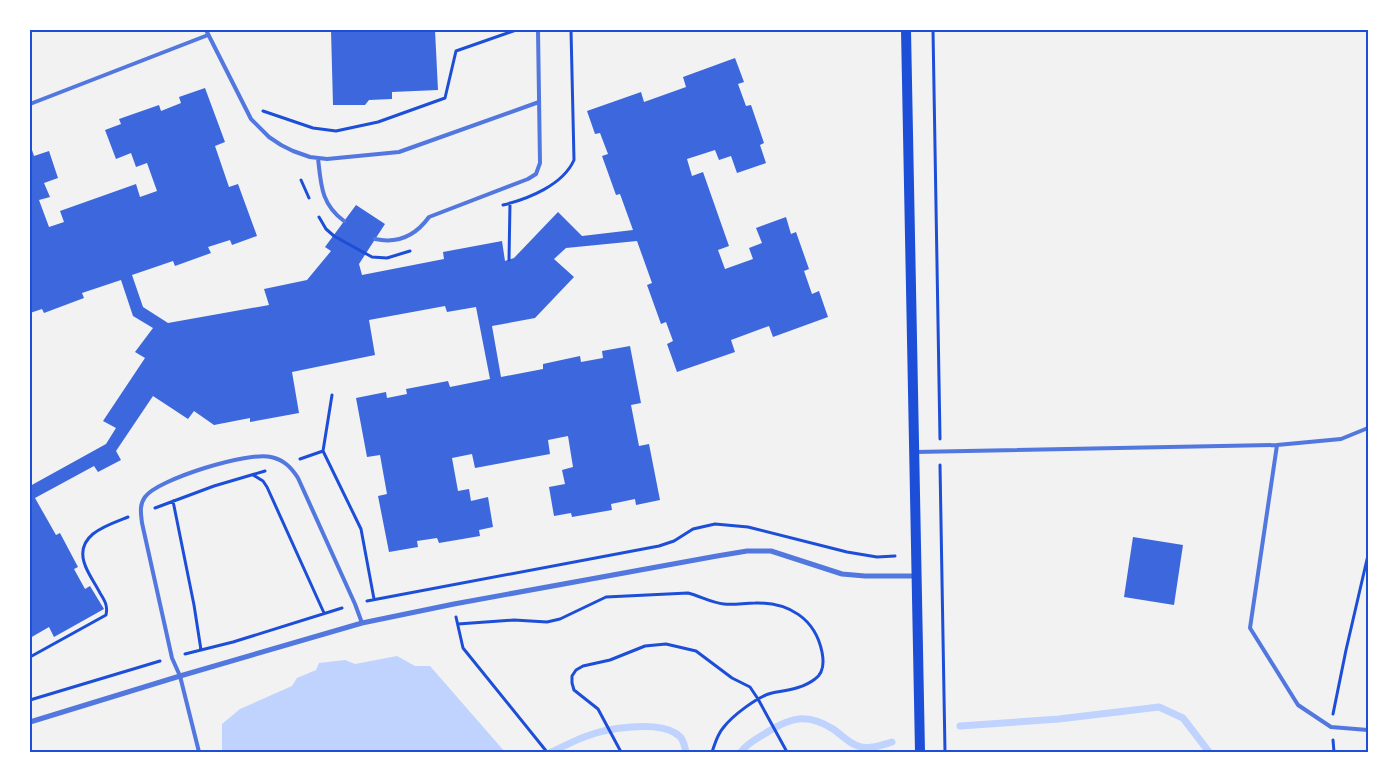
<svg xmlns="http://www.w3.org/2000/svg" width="1398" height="782" font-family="'PT Sans Narrow',sans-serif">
  <rect width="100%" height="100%" fill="#f2f2f2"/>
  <path fill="#bfd3fe" d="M397,656L415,666H430L505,752H222V724L240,709L292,686L297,678L316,670L319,663L345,660L355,664Z"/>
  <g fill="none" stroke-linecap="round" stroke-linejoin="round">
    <path stroke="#bfd3fe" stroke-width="7" d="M960,726L1059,719L1159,707L1183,718L1209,752
      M551,752C563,747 575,740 587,736C607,728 656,721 675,733C683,737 684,744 686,752
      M741,752C747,743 760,737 769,731C792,717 808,713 833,729C841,734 848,743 858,746C869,750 882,745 892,742"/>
  </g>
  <path fill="#3d67dc" d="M331,30H435L438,90L392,92V99L369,100L365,105H333Z
    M735,58L744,82L738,84L746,106L751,105L764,143L760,145L766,163L737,173L731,156L719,160L715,150L687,159L692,176L703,172L729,246L718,250L725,269L753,259L749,248L762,243L756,228L786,217L791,234L796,232L809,269L804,271L812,294L819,291L828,317L773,337L769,326L731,340L735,352L677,372L667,344L673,341L666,322L661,324L647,285L652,283L637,241L566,248L554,259L574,277L535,318L492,326L501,377L543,369V364L580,356L581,362L603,358L602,351L630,346L641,403L631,405L639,446L649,444L660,500L636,505L635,499L611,504L612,510L572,517L571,513L554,516L549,487L565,484L562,470L573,467L568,436L548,440L550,454L475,468L472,454L452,458L458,491L469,489L471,501L488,497L493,527L479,530L480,536L439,543L437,538L417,541L418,547L389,552L378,496L387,494L380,455L367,457L356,398L386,392L387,398L407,394L406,389L448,381L450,387L490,379L476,307L447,312L445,306L369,320L375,355L292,372L299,413L250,422V418L214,425L194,411L188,419L153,396L116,451L121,460L98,472L94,466L35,498L56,535L60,533L78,567L74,569L85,589L90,586L104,609L54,637L49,627L30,638V486L106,444L116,428L103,421L145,358L135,352L153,328L133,316L121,280L82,293L84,298L44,313L42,309L30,313V151L32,150L34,156L49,151L58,178L44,183L50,197L39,200L49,227L64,222L60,211L136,184L140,197L157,191L147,163L136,167L131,153L116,159L105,130L121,124L119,119L159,105L161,111L181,103L179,97L205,88L225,142L215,146L229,187L238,184L257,236L232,245L230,240L208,247L211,253L175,266L173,261L132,275L143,307L168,323L269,305L264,289L307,280L331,251L325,247L356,205L385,224L359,264L362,275L444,259L443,252L502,241L505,261L514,258L558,212L582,236L633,230L620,194L616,195L602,156L608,154L600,133L595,134L587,111L641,92L644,102L686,87L683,77Z
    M1133,537L1183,545L1174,605L1124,597Z"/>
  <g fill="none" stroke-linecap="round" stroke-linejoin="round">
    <path stroke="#1d4ed8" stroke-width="3" d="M933,30L940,439
      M263,111L313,128L336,131L378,122L445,98L456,51L516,30
      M301,180L309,198
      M503,205C528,199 563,185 574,160L571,30
      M319,217L326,229L334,236L372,257L387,258L410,251
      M509,260L510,203
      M332,395L323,451L361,529L374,599
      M300,459L323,451
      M940,465L945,752
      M253,475L263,481L267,487L324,613
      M173,501L194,605L201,650
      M155,508L214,486L265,471
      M367,601L659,546L674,541L693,529L715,524L748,527L847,552L877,557L895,556
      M456,617L463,648L547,752
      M458,624L514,620L547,622L560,619L606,597L688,593C700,596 712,603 724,604C735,605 744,603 755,603C788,602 815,618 822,652C824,662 824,673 815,679C802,689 787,690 772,693C758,696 732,716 723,728C717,735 715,744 712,752
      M185,654L233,642L342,608
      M30,657L106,615C108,606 105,601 100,593C95,583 87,573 84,562C76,534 108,525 128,517
      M30,700L160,661
      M1333,714L1346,650L1368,555
      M1333,740L1334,752
      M621,752L598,709L574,690L572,683V676L576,670L583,666L610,660L645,646L666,644L696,651L732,678L750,687L758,699L787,752"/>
    <path stroke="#5277de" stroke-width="4" d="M206,30L251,119L269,137L281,145L293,151L310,157L327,159L399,152L539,102
      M30,104L208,35
      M318,158C321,185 321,204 344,221
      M375,239C398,244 416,235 429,217L528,179L536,174L540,163L538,30
      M1277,445L1250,628L1298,705L1331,727L1368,730
      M915,452L1277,445L1341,439L1368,428
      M199,752L180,676L172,658L142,523C141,514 139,505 145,497C158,479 249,451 271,457C284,460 291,467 298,478L355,604L362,623"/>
    <path stroke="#5277de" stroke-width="5" d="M30,722L180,676L362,623L454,604L717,556L747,551H771L842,574L865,576H916"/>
    <path stroke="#1d4ed8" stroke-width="10" d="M906,30L920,752"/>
  </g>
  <rect width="1398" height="782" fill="none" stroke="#ffffff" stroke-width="62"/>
  <rect x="31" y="31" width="1336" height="720" fill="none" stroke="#1d4ed8" stroke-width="2"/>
</svg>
